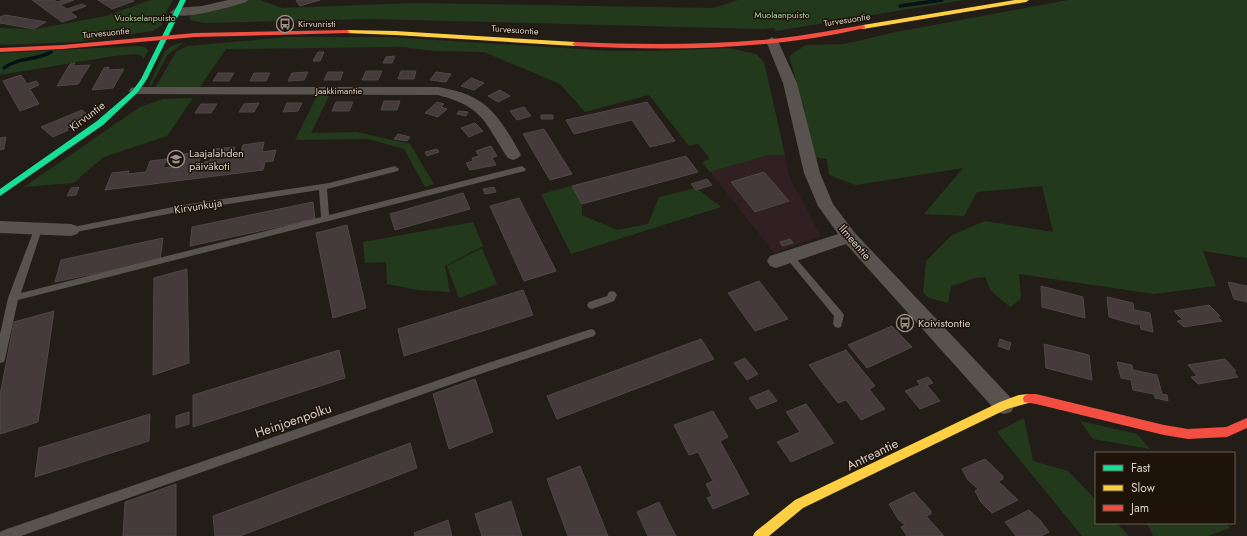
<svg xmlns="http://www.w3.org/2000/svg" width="1247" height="536" font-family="Jost,sans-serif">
  <rect width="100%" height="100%" fill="#231d17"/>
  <path fill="#312021" d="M768,155H785L790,178L821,236L774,253L710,172Z"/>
  <path fill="#23391c" d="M150,0H173L163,18L162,25L153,31L76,42L0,45V28L35,29L106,16Z
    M246,0H260L282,8L413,3L713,8L738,0H964L776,31L773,28L762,29L372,19L204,23L190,20L189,12Z
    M1068,0H1247V258L1203,251L1216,286L1154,294L1019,274L1021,299L1010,307L991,291L985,277L976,278L951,286L948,303L929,298L923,292L926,261L952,235L985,221L1053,232L1042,186L977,192L964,216L924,214L963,168L856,185L829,175L827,159L814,157L803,105L789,56L806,45L844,44L896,32Z
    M289,37H388L611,51H653L729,48L756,54L764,62L785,155H768L710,172L702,162L710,159L698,144L689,146L649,95L585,112L560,84L484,52L435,51L401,47L226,49L199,88H155L176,52L187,46Z
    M185,42L168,54L151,86L149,85L165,51L173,45Z
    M137,46L145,47L148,51L143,60L142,56L136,54L114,56L0,75V53Z
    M318,94L329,96L311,133L357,132L410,144L434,184L425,187L404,149L368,139L295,140Z
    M193,98L167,136L104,157L73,183L24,187L140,107L163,99Z
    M572,186L582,204V215L617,230L648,224L659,197L696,188L721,207L571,254L541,194Z
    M473,222L483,246L445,266L450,292L418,290L387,284L386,262L365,263L363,242Z
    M482,248L497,284L459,298L447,266Z
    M1024,418L1033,461L1068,471L1096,500V523H1117L1129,536H1082L997,432Z
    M1080,421L1137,434L1150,449L1093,439Z
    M1147,523H1226L1230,528L1208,536H1153Z"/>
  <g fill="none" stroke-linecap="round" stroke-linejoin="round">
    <path stroke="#051315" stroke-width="3.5" d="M900,6L942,0
      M4,68C21,56 36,61 51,52"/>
  </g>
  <path fill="#443b3a" stroke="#4e4847" d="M32,0H54L57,2L63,0H74L60,5L67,9L82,4L86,6L70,12L77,17L62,22Z
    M98,0H133L134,1L112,9Z
    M298,0H320L300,6L296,1Z
    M5,15L46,22L34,29L0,23V17Z
    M318,52H324L320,61H313Z
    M395,56L392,63H383L386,57Z
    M75,63L73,66L90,65L78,84L57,86L70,64Z
    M109,67L108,70L124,69L113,88L92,90L104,68Z
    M366,71H382L378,80H362Z
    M401,71H416L414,79H398Z
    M308,72L304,80L288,81L292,73Z
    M328,72H343L340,80H324Z
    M436,72L451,74L446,82L430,80Z
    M218,73H234L229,81H213Z
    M254,73H270L266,81H250Z
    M21,75L27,84L36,81L39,85L30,89L39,104L20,111L3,81Z
    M471,78L484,83L474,90L461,86Z
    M500,90L510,96L498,102L488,96Z
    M384,101H400L397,110H381Z
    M336,102H353L349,111H332Z
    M437,102L444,104L441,107L447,109L438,117L425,113Z
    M647,102L675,141L650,147L632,120L574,134L566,120Z
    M259,103L254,112H239L244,104Z
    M287,103H302L298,111L283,112Z
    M201,104H217L211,113H195Z
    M524,107L531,116L517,120L510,111Z
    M82,110L89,116L66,129L68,130L53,137L41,127Z
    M459,111L468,112L466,116L457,114Z
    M541,115H553V119H541Z
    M475,123L483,131L469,137L461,128Z
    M544,129L572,174L550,180L523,134Z
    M398,134L410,137L407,141L394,139Z
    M6,137L4,149L0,150V138Z
    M264,142L262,152L276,150L273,161L265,162L263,170L105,190L112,173L129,171L128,174L146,172L150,161L167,159L163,168L180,166L184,154L202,152L199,163L210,161L214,149L235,147L232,157L240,156L243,145Z
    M491,146L497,156L492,158L496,165L470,170L466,163L473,161L472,158L479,156L476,151Z
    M437,149L439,152L427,156L425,152Z
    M686,156L698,172L582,204L572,186Z
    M764,172L789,201L755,212L731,182Z
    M707,179L712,185L696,190L691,184Z
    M79,187L76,195L67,196L71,188Z
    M494,187L496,192L485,194L483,189Z
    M463,193L470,209L395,230L390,214Z
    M519,198L556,271L524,281L490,206Z
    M313,202L315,219L190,246L192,227Z
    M347,225L366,308L333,318L316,233Z
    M163,238L160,260L55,282L61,260Z
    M790,239L793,243L782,246L780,242Z
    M187,269L189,363L153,375L154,278Z
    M759,281L788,319L755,331L728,293Z
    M1228,282L1247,286V302L1234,299Z
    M1041,286L1083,297L1085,318L1042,307Z
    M523,290L533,315L404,356L398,329Z
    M1107,297L1133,303L1134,310L1150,313L1153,332L1141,329L1140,324H1134L1109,317Z
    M1209,305L1220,316H1217L1222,321L1184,327L1177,321L1183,320L1174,311Z
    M54,311L38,422L0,434V395L14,322Z
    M892,326L912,347L867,368L848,345Z
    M701,339L714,359L557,419L547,396Z
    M1000,339L1011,343L1009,350L998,346Z
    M1044,344L1089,355L1092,380L1046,368Z
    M339,350L345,378L193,427V395Z
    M846,350L875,386L869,389L885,409L861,420L846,400L838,403L809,365Z
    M745,358L758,374L747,380L734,363Z
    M1225,359L1236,371L1234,372L1238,377L1198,384L1191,377L1197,376L1188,365Z
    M1117,362L1132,365L1133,370L1157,375L1162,394L1167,395L1168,401L1155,398L1154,394L1133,390L1131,380L1121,378Z
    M928,377L933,383L927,385L940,401L920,409L905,391L920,385L917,381Z
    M475,379L493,432L449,449L433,394Z
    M769,390L777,401L757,409L749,398Z
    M806,404L834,443L791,462L777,442L800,432L786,412Z
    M713,411L728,437L720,441L749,494L713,509L707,498L712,496L706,484L713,481L698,452L689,455L674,425Z
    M189,412V424L176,428V416Z
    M150,414L149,441L35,477L39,448Z
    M410,443L417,468L240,536H215L213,516Z
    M985,459L1003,476V479L998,481L1018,500L992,513L981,502L975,491L978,489L968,480L962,469Z
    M580,466L608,536H568L547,479Z
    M176,484V536H123L125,502Z
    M914,492L931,511V514L926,516L944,536H907L901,527L905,525L898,519L889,504Z
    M511,501L522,536H482L475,514Z
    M659,502L669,523L676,536H648L637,512Z
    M1029,510L1040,520L1049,532L1041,536H1016L1005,522Z
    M448,520L452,536H415L414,533Z"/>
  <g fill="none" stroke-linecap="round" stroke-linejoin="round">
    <path fill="#59534f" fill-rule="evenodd" d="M395,166L399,169L398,171L327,189L329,215L522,166L526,169L525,171L18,300L5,359L4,362L0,363V334L8,298L35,227L38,226L42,229L21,293L321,217L319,190L183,211L71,233L68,232L67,230L68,228L183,205L329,183Z
      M790,254L793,255L842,312L844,315L841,327L838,328L835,327L833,324L834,316L787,259L786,257Z
      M612,291L615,292L617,295L614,301L592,309L589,308L587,305L589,302L607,296L609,292Z
      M591,329L594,330L596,333L594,336L486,372L21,536H0V532L4,530L485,364Z"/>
    <path fill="#59534f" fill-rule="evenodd" d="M228,0H248L246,2C233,6 178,23 170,12L176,8L202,6Z
      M772,37L778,41L797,83L820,173L833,204L855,233L1011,398L1015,405L1011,412L1004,414L997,412L846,244L776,268L770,266L767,261L770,256L838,234L818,206L804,173L783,83L766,41Z
      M136,87H438C448,89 459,91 468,95C494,105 508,132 521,155L518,158L513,160L508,158C484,122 484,107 438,95L131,94L129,91L131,88Z
      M0,221L71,224L77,226L80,230L77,234L71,236L0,233Z"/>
    <path fill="#16e098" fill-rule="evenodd" d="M180,0H186L147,79L138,92L103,125L0,196V189L97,121L133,90L141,79Z"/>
    <path fill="#ffcf43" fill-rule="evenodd" d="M1015,0H1029L1026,2L863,29L860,27L863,25Z
      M347,30L395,31L575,42L578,44L575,46L395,35L345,33V31Z
      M1028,394L1032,396L1033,399L1032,402L1007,409L803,508L769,536H753L755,532L795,500L1000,402L1019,395Z"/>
    <path fill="#f24e42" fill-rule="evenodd" d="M863,25L865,26V28C771,50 671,51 575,46L572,44L575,42C641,45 707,45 773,39C803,36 833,30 863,25Z
      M347,30L349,31V33L195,37L63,49L0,52V48L63,45L195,33Z
      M1028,394H1036L1164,425L1188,429L1226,427L1247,418V428L1227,437L1188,439L1164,435L1036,404L1024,402L1023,399L1024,396Z"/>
  </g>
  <defs>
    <g id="bus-ring" transform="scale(0.9)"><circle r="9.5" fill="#1e1309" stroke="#99918b" stroke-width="1.5"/><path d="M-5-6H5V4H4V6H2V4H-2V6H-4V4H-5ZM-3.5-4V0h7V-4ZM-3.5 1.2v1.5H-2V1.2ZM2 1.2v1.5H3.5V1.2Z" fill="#99918b"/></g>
    <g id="school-ring" transform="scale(0.9)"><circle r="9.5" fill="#1e1309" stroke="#99918b" stroke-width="1.5"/><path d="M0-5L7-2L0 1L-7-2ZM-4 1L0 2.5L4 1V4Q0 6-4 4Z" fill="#99918b"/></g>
  </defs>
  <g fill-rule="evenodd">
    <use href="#bus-ring" x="285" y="24"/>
    <use href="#school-ring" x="176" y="159"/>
    <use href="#bus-ring" x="905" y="323"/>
  </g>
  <g text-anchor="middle" stroke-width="3" stroke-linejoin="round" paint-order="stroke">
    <g font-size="9" fill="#a7d69d" stroke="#1e1309">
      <text x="782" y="18">Muolaanpuisto</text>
      <text x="145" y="21">Vuokselanpuisto</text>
    </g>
    <g font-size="9" fill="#d8d0c9" stroke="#1e1309">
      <text transform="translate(847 20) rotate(-9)" y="3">Turvesuontie</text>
      <text transform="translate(515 30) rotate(4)" y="3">Turvesuontie</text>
      <text transform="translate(106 33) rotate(-6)" y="3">Turvesuontie</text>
      <text x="339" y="94">Jaakkimantie</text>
    </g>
    <g font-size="9" fill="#d8d0c9" stroke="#1e1309" text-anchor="start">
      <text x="298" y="27">Kirvunristi</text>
    </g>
    <g font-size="11" fill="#d8d0c9" stroke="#1e1309">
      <text transform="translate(87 116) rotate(-37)" y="4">Kirvuntie</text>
      <text transform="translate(198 206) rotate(-9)" y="4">Kirvunkuja</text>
      <text transform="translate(855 242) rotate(49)" y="4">Ilmeentie</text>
    </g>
    <g font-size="11" fill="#d8d0c9" stroke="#1e1309" text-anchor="start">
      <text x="189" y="157">Laajalahden<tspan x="189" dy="13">päiväkoti</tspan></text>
      <text x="918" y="327">Koivistontie</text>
    </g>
    <g font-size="13" fill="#d8d0c9" stroke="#1e1309">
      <text transform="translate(293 420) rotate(-19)" y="5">Heinjoenpolku</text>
      <text transform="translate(872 454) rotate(-26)" y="5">Antreantie</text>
    </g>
  </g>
  <rect x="1095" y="452" width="140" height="72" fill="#1e1309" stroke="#685f56"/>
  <rect x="1103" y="465" width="20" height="6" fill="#16e098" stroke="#685f56"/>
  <text x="1131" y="472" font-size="12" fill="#d8d0c9">Fast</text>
  <rect x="1103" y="485" width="20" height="6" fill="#ffcf43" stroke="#685f56"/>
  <text x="1131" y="492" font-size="12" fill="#d8d0c9">Slow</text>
  <rect x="1103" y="505" width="20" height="6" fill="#f24e42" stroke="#685f56"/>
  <text x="1131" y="512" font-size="12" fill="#d8d0c9">Jam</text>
</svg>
